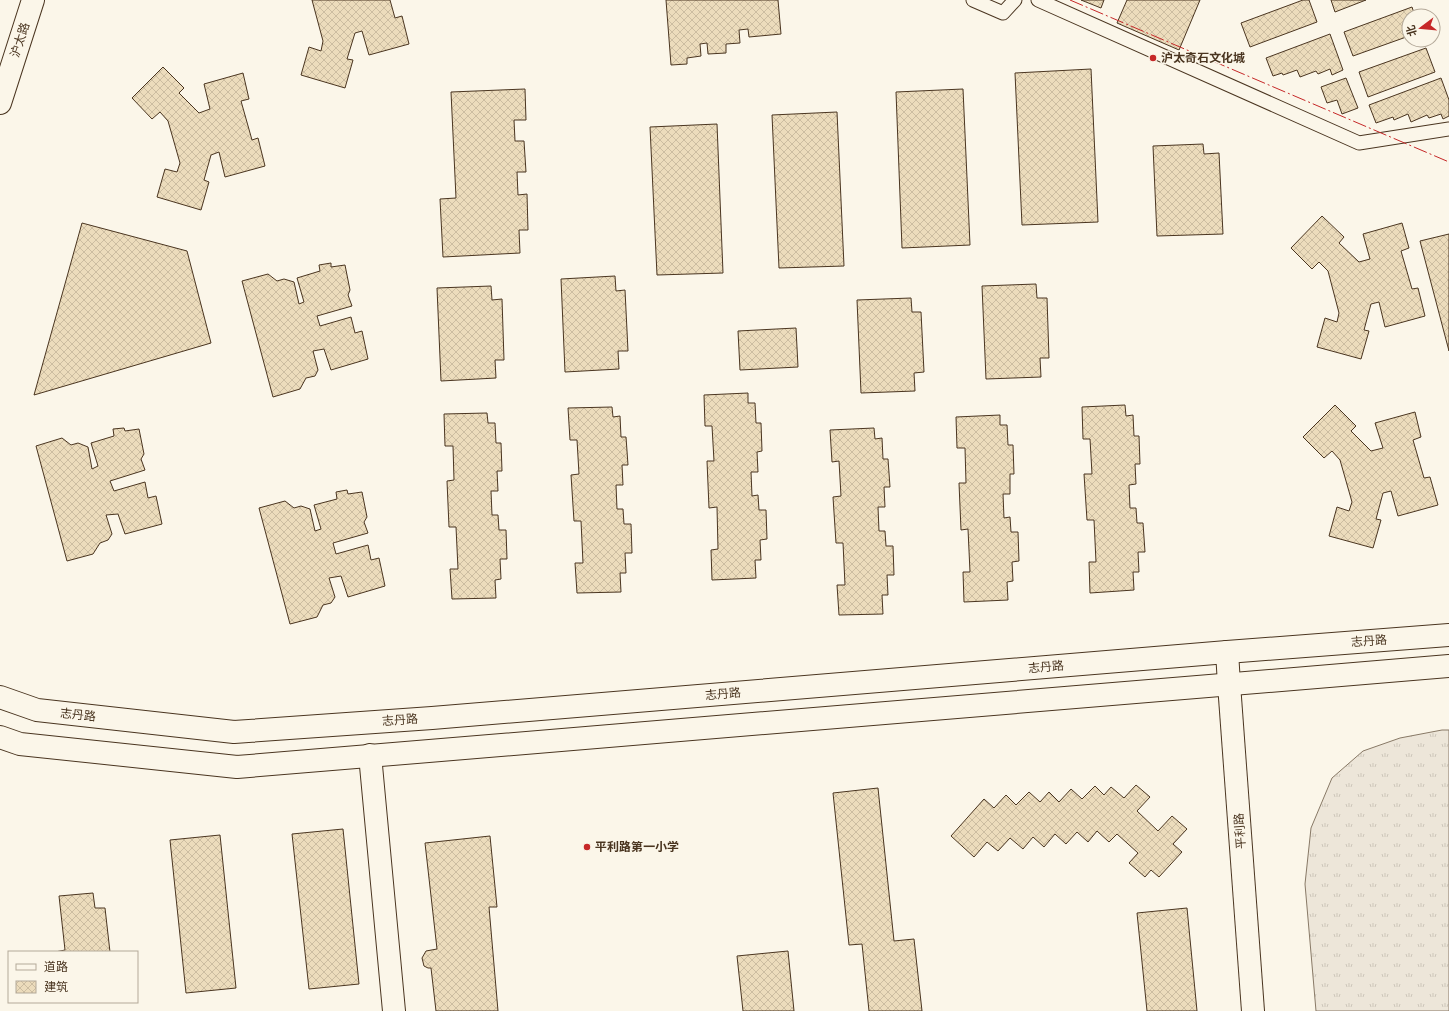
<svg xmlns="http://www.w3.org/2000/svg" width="1449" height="1011" font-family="'Alegreya Sans','Noto Sans SC',sans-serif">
  <defs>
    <pattern id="grass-tufts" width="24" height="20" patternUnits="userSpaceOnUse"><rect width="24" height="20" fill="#ede6d9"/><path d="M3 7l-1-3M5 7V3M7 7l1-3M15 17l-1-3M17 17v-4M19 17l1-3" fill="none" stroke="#cdc6ba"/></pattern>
    <pattern id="building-cross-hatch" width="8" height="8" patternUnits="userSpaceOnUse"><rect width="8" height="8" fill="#ecdcbc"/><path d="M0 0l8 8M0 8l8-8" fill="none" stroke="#ccbda1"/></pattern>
  </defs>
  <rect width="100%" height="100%" fill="#fbf6e9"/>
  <path fill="url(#grass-tufts)" stroke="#887966" d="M1442,730H1449V1011H1316L1305,884L1311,828L1332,778L1363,751L1400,738Z"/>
  <path fill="url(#building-cross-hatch)" stroke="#4a3520" d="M312,0H390L395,18L402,16L409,44L369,55L362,31L355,33L347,59L353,60L345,88L301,75L309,47L321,51L323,41Z
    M666,0H778L781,34L749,37L748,29L739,30L740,43L726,44V53L708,54L707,43L700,44L701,56L687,58V64L671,65Z
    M1081,0H1104L1101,8Z
    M1127,0H1200L1179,50L1117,23Z
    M1303,0H1309L1317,22L1250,47L1241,23Z
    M1331,0H1366L1335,12Z
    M1412,7L1415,16H1409V36L1353,56L1344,32Z
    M1330,34L1343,70L1332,75L1330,69L1318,74L1316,71L1300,77L1297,70L1283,75L1282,73L1273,76L1266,58Z
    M1426,48L1435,72L1368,97L1359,72Z
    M163,67L184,88L179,93L199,113L210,109L204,84L243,73L249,99L241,101L252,140L258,138L265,166L225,177L219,152L211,155L204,180L209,182L201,210L157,197L165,169L177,172L180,163L168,121L160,112L152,119L132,98Z
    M1091,69L1098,222L1022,225L1015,73Z
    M1346,78L1358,108L1342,114L1337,100L1327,103L1321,87Z
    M1441,78L1449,100V116L1443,119L1441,114L1429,118L1427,115L1411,122L1408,114L1394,120L1393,117L1376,123L1369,105Z
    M525,89L526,120H514L515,141H524L526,172H517L518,195L527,194L528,230H519L520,253L443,257L440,199L456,198L451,92Z
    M963,89L970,245L902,248L896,92Z
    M837,112L844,266L779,268L772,115Z
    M717,124L723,273L657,275L650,127Z
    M1203,144L1204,154L1219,153L1223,234L1157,236L1153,146Z
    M1322,216L1344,237L1339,243L1359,262L1370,259L1363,234L1402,223L1409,248L1401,251L1412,289L1418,288L1425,316L1385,327L1379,302L1371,304L1364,330L1369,331L1361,359L1317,347L1325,318L1337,322L1339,313L1328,271L1319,262L1312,269L1291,248Z
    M82,223L187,251L211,343L34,395Z
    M1449,234V351L1420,241Z
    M331,263V267L345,265L350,290L348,295L352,306L317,316L320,326L351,317L355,333L362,331L368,359L331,370L324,349L313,351L318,370L315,376L306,378L300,389L273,397L242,281L268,274L277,281L284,279L294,282L299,304L304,302L297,278L320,271L319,265Z
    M615,276L616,291L625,290L628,351H618L619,369L565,372L561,279Z
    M1036,284L1037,298H1047L1049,358H1040L1041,377L986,379L982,286Z
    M491,286L492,300L502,299L504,360H495L496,378L441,381L437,288Z
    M911,298L912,312H921L924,372L914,373L915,391L861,393L857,300Z
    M796,328L798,367L740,370L738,331Z
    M748,393V403H755L756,423H761L762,451L757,452L758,472H751L752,496L758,495L759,510H766L767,539L760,540L761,560H755L756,578L712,580L711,550L718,549L717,507L709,508L707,461H714L712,426H705L704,395Z
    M1125,405L1126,416L1133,415L1134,436H1139L1140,464H1135L1136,484L1129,485L1130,508H1136L1137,523H1143L1145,552H1138L1139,572H1133L1134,590L1090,593L1089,562H1096L1094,520H1087L1084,474H1092L1090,439H1083L1082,407Z
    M1335,405L1356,426L1351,431L1371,451L1383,448L1375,423L1415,412L1421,437L1413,440L1424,478L1430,477L1438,505L1398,516L1391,491L1383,493L1376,519L1381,520L1373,548L1329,536L1337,507L1349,511L1352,502L1340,460L1332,451L1324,458L1303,437Z
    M612,407L613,417L620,416L621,437H626L628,465H622L623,485H616L617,509H623L624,524H631L632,553H625L626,573H620L621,592L577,593L575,563H583L581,521H574L571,475L579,474L577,440H570L568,408Z
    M487,413L488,423H495L496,443H501L502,471H497L498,491H491L492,515H498L499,530H506L507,559H500L501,579L495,580L496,598L452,599L450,569H458L456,527H449L447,481L454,480L453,446H445L444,414Z
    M1000,415V425H1007L1008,445H1013L1014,474H1010V494H1003L1004,518L1010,517L1011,532H1018L1019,561L1012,562L1013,581L1007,582L1008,600L964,602L963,572H970L968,529L961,530L959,483H966L965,448H957L956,417Z
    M124,428L125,431L139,429L144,454L141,459L145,470L110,481L114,491L145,482L148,498L156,496L162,524L125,534L118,514L106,515L112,534L108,540L100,543L93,554L67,561L36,446L62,438L71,445L78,443L88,447L92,469L98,466L91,443L114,436L113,429Z
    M874,428L875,439L882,438L883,459H888L890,487H884L885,507H878L879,531H885L886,546H893L894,575H887L888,595H882L883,614L839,615L837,585H845L843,543H836L833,497L841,496L839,461L832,462L830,430Z
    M347,490L348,494L362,492L367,517L364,522L368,533L333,543L336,554L368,545L371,560L379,558L385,586L348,597L341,576L329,578L335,597L331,603L323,605L317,617L290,624L259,508L285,501L294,508L301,506L310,509L315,531L321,529L314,505L337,499L336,492Z
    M1136,785L1150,797L1137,811L1158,831L1172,816L1187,829L1173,844L1182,852L1159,877L1151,870L1145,877L1129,863L1138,853L1117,834L1109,842L1097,831L1088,842L1077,832L1066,844L1055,834L1044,847L1033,837L1023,849L1010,838L998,851L987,842L974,857L951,836L984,799L994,808L1006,795L1016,805L1029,792L1040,802L1049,792L1059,802L1071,789L1082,799L1095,786L1104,795L1111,787L1124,798Z
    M878,788L894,941L914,939L922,1011H869L862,944L849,945L833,793Z
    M343,829L359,984L309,989L292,834Z
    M220,835L236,988L186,993L170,840Z
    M490,836L497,907H489L498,1011H436L431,968H428L424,966L422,958L426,951L437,949L425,843Z
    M93,893L95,908H105L110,952H55L65,950L59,896Z
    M1187,908L1197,1011H1147L1137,913Z
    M788,951L794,1011H743L737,956Z"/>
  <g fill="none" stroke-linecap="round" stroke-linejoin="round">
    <g stroke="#4a3520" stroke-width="15">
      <path id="service" d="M973,0L1003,13L1015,0
        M1038,0L1359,143L1449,129"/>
    </g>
    <g stroke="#4a3520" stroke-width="24">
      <path id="minor" d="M1227,652L1229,684
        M370,755L394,1011"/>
    </g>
    <g stroke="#4a3520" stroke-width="24">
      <path id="tertiary" d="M1229,684L1253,1011"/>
    </g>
    <g stroke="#4a3520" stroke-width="24">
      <path id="primary" d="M0,103L33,0
        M0,697L37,710L234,732L432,718L1227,652L1449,635
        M0,737L20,744L237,767L1449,666"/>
    </g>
    <use href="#service" stroke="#fbf6e9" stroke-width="13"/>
    <use href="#minor" stroke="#fbf6e9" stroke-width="22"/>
    <use href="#tertiary" stroke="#fbf6e9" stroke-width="22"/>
    <use href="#primary" stroke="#fbf6e9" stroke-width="22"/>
    <path stroke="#c62828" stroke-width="1" stroke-dasharray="14 3 2 3" stroke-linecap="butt" d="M1070,0L1449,162"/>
  </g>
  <g fill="#c62828" stroke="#fbf6e9" stroke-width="1.5">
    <circle cx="1153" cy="58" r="4"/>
    <circle cx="587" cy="847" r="4"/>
  </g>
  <g text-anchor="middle" stroke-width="3" stroke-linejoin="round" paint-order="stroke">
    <g font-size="12" fill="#4a3520" stroke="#fbf6e9">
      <text transform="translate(20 40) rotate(-72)" y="4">沪太路</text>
      <text transform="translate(1369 641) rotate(-4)" y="4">志丹路</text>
      <text transform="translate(1046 667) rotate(-5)" y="4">志丹路</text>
      <text transform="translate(723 694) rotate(-5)" y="4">志丹路</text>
      <text transform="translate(78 715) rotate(6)" y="4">志丹路</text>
      <text transform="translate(400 720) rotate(-4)" y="4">志丹路</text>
      <text transform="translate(1240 831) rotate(-94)" y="4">平利路</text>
    </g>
    <g font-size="12" font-weight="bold" fill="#4a3520" stroke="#fbf6e9" text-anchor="start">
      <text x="1161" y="62">沪太奇石文化城</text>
      <text x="595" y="851">平利路第一小学</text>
    </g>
  </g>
  <rect x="8" y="951" width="130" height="52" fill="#fbf6e9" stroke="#b4a999"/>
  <rect x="16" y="964" width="20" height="6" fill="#fbf6e9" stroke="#b4a999"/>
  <text x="44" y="971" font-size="12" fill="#4a3520">道路</text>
  <rect x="16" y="981" width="20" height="12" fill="url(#building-cross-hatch)" stroke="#b4a999"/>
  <text x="44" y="991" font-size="12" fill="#4a3520">建筑</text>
  <g transform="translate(1421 28) rotate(254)"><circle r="19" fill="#fbf6e9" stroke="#b4a999"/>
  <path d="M0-3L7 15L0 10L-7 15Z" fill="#c62828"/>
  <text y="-6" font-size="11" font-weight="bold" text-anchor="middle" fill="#4a3520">北</text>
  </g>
</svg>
